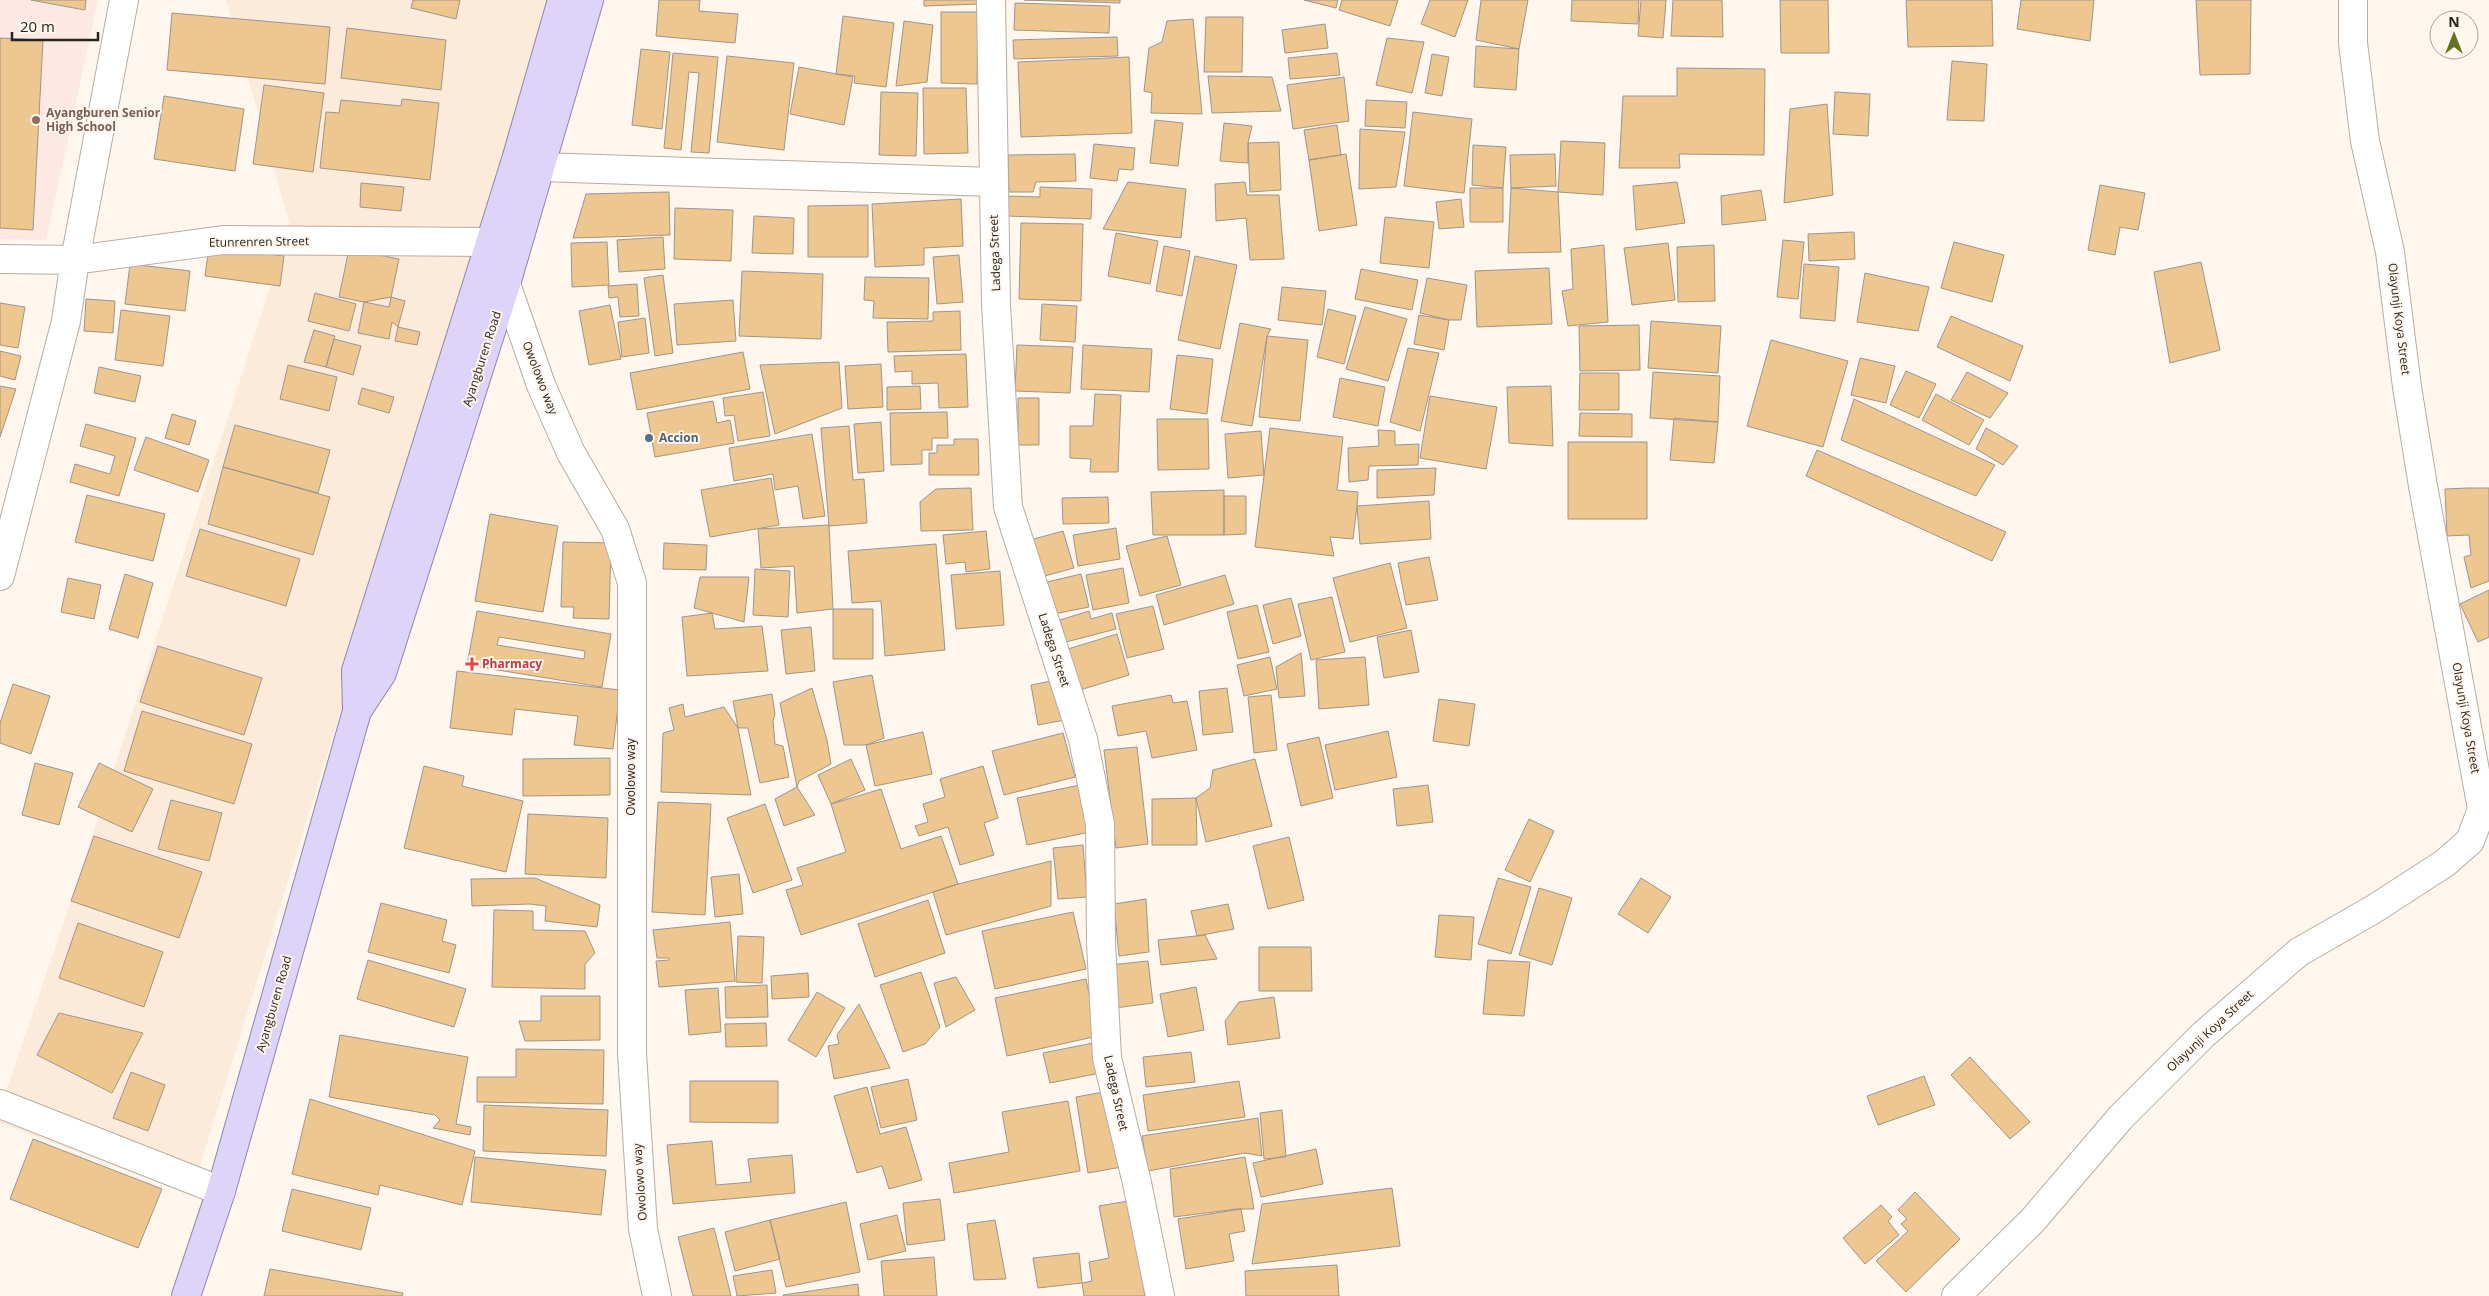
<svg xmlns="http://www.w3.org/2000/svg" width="2489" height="1296" font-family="'Open Sans',sans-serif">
  <rect width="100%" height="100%" fill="#fff6ed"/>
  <path fill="#fcebda" d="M226,0H556L537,76L191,1195L0,1123V1109L71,901L290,226Z"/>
  <path fill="#fde8e4" d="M0,0H98L46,240L0,239Z"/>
  <path fill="#eec690" stroke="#9e958a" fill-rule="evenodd" d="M31,0H86L85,10Z
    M413,0H460L456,19L411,8Z
    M659,0H700L699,11L738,14L735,43L656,36Z
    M924,0H980V4L924,6Z
    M1024,0H1120V3Z
    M1304,0H1338L1336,8Z
    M1342,0H1398L1390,26L1339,10Z
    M1430,0H1468L1455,37L1421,24Z
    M1481,0H1528L1519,49L1476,40Z
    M1572,0H1639L1638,24L1571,21Z
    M1641,0H1666L1663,38L1638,36Z
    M1673,0H1722L1723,37L1671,36Z
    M1780,0H1828L1829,53H1781Z
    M1906,0H1992L1993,46L1908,47Z
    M2021,0H2094L2090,41L2017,29Z
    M2196,0H2251L2250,74L2200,75Z
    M1015,3L1110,6L1109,33L1014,30Z
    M941,12H978L977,84L941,83Z
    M172,13L330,27L325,84L167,70Z
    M843,16L894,23L886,87L854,83L855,76L836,74Z
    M1206,17H1243L1242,72H1204Z
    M1193,19L1202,114L1151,113L1152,93L1144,91L1149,48L1162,42L1167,21Z
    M904,21L933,25L927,82L896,86Z
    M1325,24L1328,48L1285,53L1282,30Z
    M347,28L446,40L441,90L341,78Z
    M1117,37L1118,56L1014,59L1013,40Z
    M0,38L43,40L33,230L0,228Z
    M1387,38L1424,42L1412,93L1376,85Z
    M1476,46L1519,49L1516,90L1474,87Z
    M641,49L670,52L662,129L632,125Z
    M673,53L718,57L709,153L691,152L699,73L689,72L681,150L664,148Z
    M1337,53L1340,75L1290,79L1288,58Z
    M1432,54L1449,57L1442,96L1425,93Z
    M727,56L794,63L784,150L717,142Z
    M1129,57L1132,133L1021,137L1018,62Z
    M1952,61L1987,64L1984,121L1947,120Z
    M799,67L853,77L844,125L790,114Z
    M1677,68L1765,69L1764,155L1679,154L1680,168H1619L1623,96H1677Z
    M1208,76L1272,77L1281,111L1212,113Z
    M1344,77L1349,121L1293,129L1287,85Z
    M264,85L324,93L313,172L253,164Z
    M923,88H966L968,153L924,154Z
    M881,92L918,93L916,156L879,155Z
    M1835,92L1870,94L1868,136L1833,134Z
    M164,96L244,109L235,171L154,159Z
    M402,99L439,103L430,180L320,168L326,112L339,113L341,100L401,106Z
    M1366,100L1407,102L1405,128L1365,126Z
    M1827,104L1833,195L1784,203L1790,109Z
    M1413,112L1472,119L1464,193L1404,186Z
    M1155,120L1183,123L1178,166L1150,163Z
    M1224,123L1252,126L1248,143V163L1220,161Z
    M1337,125L1341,155L1309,160L1304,130Z
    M1360,129L1405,132L1396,187L1359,189Z
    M1561,141L1605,143L1603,195L1558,192Z
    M1279,142L1281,190L1250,192L1248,143Z
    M1094,144L1135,148L1133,170L1119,169L1117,181L1090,178Z
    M1473,145L1506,147L1503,188L1472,185Z
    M1075,154L1076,181L1036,182L1033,192H1009L1008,155Z
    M1346,154L1357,225L1319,231L1309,160Z
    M1555,154L1556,186L1511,188L1510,155Z
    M1128,182L1186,189L1181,238L1103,229Z
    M1245,182L1247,195H1279L1284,259L1250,260L1246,218L1216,221L1215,184Z
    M1677,182L1685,223L1636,230L1633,186Z
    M361,183L404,187L401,211L360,207Z
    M2100,185L2145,193L2138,230L2120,227L2115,255L2088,250Z
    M1040,187L1092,189L1091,219L1007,216V196L1040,197Z
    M1470,188H1503V222H1470Z
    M1511,188L1558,192L1561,252L1508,253Z
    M1761,190L1766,220L1722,225L1721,196Z
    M669,192L670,235L573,238L586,194Z
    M961,199L963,246L924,248V265L875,267L872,204Z
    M1461,199L1464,227L1439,229L1436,202Z
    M868,205V257H808V206Z
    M675,208L733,210L731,261L674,259Z
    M754,216L794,218L793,254L752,253Z
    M1385,217L1434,222L1429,268L1380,263Z
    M1021,223L1083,224L1081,301L1019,299Z
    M1854,232L1855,259L1809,261L1808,234Z
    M1116,233L1158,241L1150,284L1108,276Z
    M663,237L665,269L619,272L617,240Z
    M1783,240L1804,242L1798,299L1777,297Z
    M607,242L609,285L572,287L571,243Z
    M1954,242L2004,255L1992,302L1941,288Z
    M1668,243L1675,300L1632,305L1624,248Z
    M1604,245L1608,322L1568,326L1562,291L1573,289L1571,249Z
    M1714,245L1715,301L1678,302L1677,247Z
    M209,246L284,256L280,286L205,276Z
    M1164,246L1190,251L1182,296L1156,291Z
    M349,249L399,259L389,307L339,297Z
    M959,255L963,302L937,304L933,257Z
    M1195,256L1237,265L1220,349L1178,340Z
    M2201,262L2220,350L2170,363L2154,272Z
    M130,264L190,271L185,311L125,304Z
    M1804,264L1839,267L1835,321L1800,318Z
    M1549,268L1552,324L1477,327L1475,271Z
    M1361,269L1418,280L1412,310L1355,299Z
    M742,271L823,274L821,339L739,336Z
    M1865,273L1929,287L1918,331L1857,322Z
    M663,275L673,353L655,356L644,278Z
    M865,277L929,278L928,319L873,318L874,301L864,300Z
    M1427,278L1467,285L1461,320H1449L1420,313Z
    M637,284L639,316L620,317L618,297L609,298L608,286Z
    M1282,287L1326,291L1322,325L1278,320Z
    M315,293L356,304L349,331L308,321Z
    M391,297L405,301L398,327L392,322L389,339L358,333L364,302Z
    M86,299L115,301L113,333L84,331Z
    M733,300L736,341L677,345L674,304Z
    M0,303L25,307L18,348L0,345Z
    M1042,304L1077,306L1075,342L1040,340Z
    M610,305L621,359L589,365L579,311Z
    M1365,307L1407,319L1388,381L1346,369Z
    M1328,309L1356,316L1344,364L1317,357Z
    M121,310L170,316L163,366L115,360Z
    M960,311L961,350L888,352L887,322L933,321V312Z
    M1419,315L1449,320L1444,350L1414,344Z
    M1951,316L2023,346L2010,381L1937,347Z
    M645,318L649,353L622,357L618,322Z
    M1651,321L1721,326L1718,373L1648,368Z
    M1240,323L1271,329L1267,336L1252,426L1221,421Z
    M1639,325L1640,370L1580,371L1579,326Z
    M398,327L420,332L417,345L395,341Z
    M314,330L335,336L326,367L304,362Z
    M1267,336L1308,340L1300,421L1259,417Z
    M334,339L361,346L353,375L326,367Z
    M1771,340L1848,361L1823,447L1747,426Z
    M1017,345L1073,347L1070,393L1015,391Z
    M1083,345L1152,349L1149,392L1081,389Z
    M1408,348L1439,353L1420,431L1390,422Z
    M0,351L21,356L15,380L0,376Z
    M743,352L750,389L637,410L630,373Z
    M966,354L968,407L939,408L938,383L912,384V371L895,372L894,356Z
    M1177,355L1213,359L1207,414L1170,409Z
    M1860,358L1895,366L1886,403L1851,395Z
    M839,362L842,408L775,434L760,365Z
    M881,364L883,407L848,409L845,366Z
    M288,365L337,377L329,411L280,399Z
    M99,367L141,376L135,402L94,393Z
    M1906,371L1936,384L1919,418L1890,405Z
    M1653,372L1720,376L1718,422L1650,418Z
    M1967,372L2008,393L1990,418L1951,400Z
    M1580,373H1619V410H1579Z
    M1340,378L1385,387L1378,426L1333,417Z
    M0,386L16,389L0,437Z
    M920,386L921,409L887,410V387Z
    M1551,386L1553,446L1509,443L1507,387Z
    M362,388L394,397L389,413L358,404Z
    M763,392L770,436L738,441L734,415L725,416L723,398Z
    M1095,394L1121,395L1118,472H1090L1091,459L1070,458V426H1093Z
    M1936,394L1984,420L1969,445L1922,420Z
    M1430,396L1497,407L1486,469L1420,458Z
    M1018,398H1039V445H1018Z
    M1854,399L1995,465L1976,496L1841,440Z
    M713,401L717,423L730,420L734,443L655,457L647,413Z
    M947,412L948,438H932V450H922V464L891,465L890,413Z
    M1580,413L1632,414V437L1579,436Z
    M172,414L196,421L189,445L165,438Z
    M1674,418L1718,422L1714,463L1670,460Z
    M1157,419H1208L1209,469L1158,470Z
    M881,422L884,471L858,473L854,424Z
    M86,424L136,438L119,496L70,482L75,464L110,474L115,456L80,446Z
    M235,425L330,450L318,493L223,467Z
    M849,426L853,480L864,479L867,523L829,526L821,428Z
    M1270,428L1343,437L1337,490L1358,492L1357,506L1353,539L1330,537L1334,556L1255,547Z
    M1986,428L2018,446L2003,465L1976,449Z
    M1378,430L1395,431V445L1419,444L1418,465L1369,466L1368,480L1349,482L1348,448L1379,446Z
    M1261,431L1264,475L1228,478L1225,434Z
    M812,434L825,516L803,519L798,486L775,490L773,474L734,481L729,448Z
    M146,437L209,460L198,492L134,470Z
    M954,439H978L979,475H929V453H937V445H954Z
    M1568,442H1647V519H1568Z
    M1817,450L2006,532L1992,561L1806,476Z
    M223,467L330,497L313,555L208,524Z
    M1436,468L1434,495L1377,498V470Z
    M771,478L779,525L710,537L701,490Z
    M971,488L973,530L921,531L920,502L936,489Z
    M2468,488H2489V581L2471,588L2464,557L2471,555L2469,535L2447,536L2445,489Z
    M1224,490V535H1153L1151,492Z
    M87,495L165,514L153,561L75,542Z
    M1224,496H1246V534L1224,535Z
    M1108,497L1109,523L1063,524L1062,498Z
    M1429,501L1431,539L1360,544L1357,506Z
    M490,514L558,526L543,612L475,601Z
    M829,525L833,609L797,613L794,566L761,568L758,529Z
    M1116,528L1120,559L1078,566L1073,535Z
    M200,529L300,559L286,606L186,576Z
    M986,531L990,569L966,572L965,562L946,564L943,535Z
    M1063,531L1074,568L1041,577L1030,540Z
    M1167,536L1181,585L1140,596L1126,546Z
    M563,542L611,543L609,619L573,618L574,607H561Z
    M664,543L707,545L706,570L663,569Z
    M936,544L945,650L885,656L881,601L852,603L848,551Z
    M1429,557L1438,600L1406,605L1398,563Z
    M1390,563L1407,628L1350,642L1333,578Z
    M1123,568L1129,603L1093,610L1086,575Z
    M755,569L790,571L788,617L753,615Z
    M1000,571L1004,625L956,629L951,575Z
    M125,574L153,583L138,638L109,629Z
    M1081,574L1089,607L1054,614L1047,582Z
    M1225,575L1234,604L1164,625L1156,595Z
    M700,577H749L744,622L694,608Z
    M68,578L101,585L94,619L61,612Z
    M2489,590V637L2478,642L2460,604Z
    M1332,597L1345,652L1311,660L1298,604Z
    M1291,598L1301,636L1273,644L1263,605Z
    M1257,605L1269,652L1238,659L1227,612Z
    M1153,606L1164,649L1127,658L1116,614Z
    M833,609H873V659H833Z
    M477,611L611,634L602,687L467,665ZM499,637L585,651L584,659L497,645Z
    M1089,611L1091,619L1112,613L1116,629L1066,642L1060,620Z
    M712,613L715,629L762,626L768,671L687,676L682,617Z
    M811,627L815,671L786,674L781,630Z
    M1411,630L1419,672L1384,678L1377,637Z
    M1117,634L1129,675L1080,690L1068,649Z
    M158,646L262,678L244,735L140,702Z
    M1301,653L1305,696L1279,698L1276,667Z
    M1270,657L1277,689L1244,696L1237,665Z
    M1365,657L1369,705L1319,709L1316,660Z
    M457,671L620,690L613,749L574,745L578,716L515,709L512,735L450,728Z
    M872,675L884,738L866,745H844L833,682Z
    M1061,679L1070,719L1038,725L1031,685Z
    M13,684L50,696L31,754L0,743V723Z
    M812,688L827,740L831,764L799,781L797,787L780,703Z
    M1227,688L1233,732L1203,735L1199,691Z
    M772,694L775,714L773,721L775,744L783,746L789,777L760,783L748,728H738L733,701Z
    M1171,695L1173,703L1187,701L1197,750L1152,758L1146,731L1118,736L1112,706Z
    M1271,695L1277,750L1254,753L1248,697Z
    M1439,699L1475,704L1469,746L1433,741Z
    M683,704L685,717L724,707L738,728L751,795L661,792L663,733L674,730L669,708Z
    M142,711L252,744L234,804L124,771Z
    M1388,731L1397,777L1335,790L1325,745Z
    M923,732L932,774L875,786L866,745Z
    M1063,733L1075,777L1004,795L992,751Z
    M1319,737L1333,798L1301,806L1287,744Z
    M1137,747L1148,844L1116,848L1104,750Z
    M610,758V795L523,796V759Z
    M851,759L865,790L831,804L818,775Z
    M1255,759L1272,826L1206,842L1196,798L1210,788L1213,770Z
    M35,763L73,773L59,825L22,815Z
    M99,763L153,789L132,832L78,807Z
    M424,766L464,776L462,786L523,801L506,872L404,848Z
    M983,766L998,818L984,823L994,855L960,865L948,827L919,836L915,826L928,822L923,804L945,797L940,779Z
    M1085,784L1095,831L1027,845L1017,798Z
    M1428,785L1433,822L1397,826L1393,789Z
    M797,787L815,815L784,826L775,799Z
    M881,789L901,849L941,836L958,884L801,935L786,890L803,885L797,868L846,852L831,804Z
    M1196,798L1197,845H1152V799Z
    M171,800L222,813L209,861L158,849Z
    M658,802L711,804L705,915L652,912Z
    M765,804L792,880L753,893L727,818Z
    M528,814L608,818L606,878L525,874Z
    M1529,819L1554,831L1530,882L1505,870Z
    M94,836L202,872L179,938L71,901Z
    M1289,837L1304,900L1268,909L1253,846Z
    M1083,845L1087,897L1058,899L1053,848Z
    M1051,861V906L946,935L933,892L958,884Z
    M739,874L743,914L715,917L711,877Z
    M535,878L600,905L597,927L545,921L546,906L530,904L472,906L471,879Z
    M1498,878L1531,887L1511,954L1478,944Z
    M1641,878L1671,897L1648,933L1618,914Z
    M1539,888L1572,898L1552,965L1519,955Z
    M1146,899L1149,952L1119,956L1114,904Z
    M928,900L945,953L875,977L858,924Z
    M381,903L447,920L442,941L456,945L449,973L368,952Z
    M1228,904L1234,929L1197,936L1191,911Z
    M494,910L533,911V930L585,931L595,953L585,964V989L492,987Z
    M1073,912L1086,969L995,989L982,931Z
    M1439,915L1474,917L1471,960L1435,957Z
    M730,922L735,981L659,987L656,961L669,960V958H657L653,930Z
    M78,923L163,952L144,1007L59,978Z
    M1205,935L1217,959L1161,965L1158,940Z
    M738,936L764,937L762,983L736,982Z
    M1259,947H1311L1312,991H1259Z
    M368,960L466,989L454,1027L357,999Z
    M1488,960L1530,962L1524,1016L1483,1014Z
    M1148,961L1153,1003L1115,1008L1110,965Z
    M921,972L940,1027L925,1044L903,1052L880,985Z
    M808,973L809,997L772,999L771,976Z
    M956,977L975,1010L946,1027L934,983Z
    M1086,979L1098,1036L1007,1056L995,998Z
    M767,985L768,1017L726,1018L725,987Z
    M1196,987L1204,1030L1168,1037L1160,994Z
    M718,988L721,1032L689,1035L685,990Z
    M817,992L845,1008L816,1057L788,1040Z
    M541,996H600V1040L525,1041L519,1021H541Z
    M1274,997L1280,1038L1228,1045L1225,1021L1239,1002Z
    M859,1004L890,1068L834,1079L828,1046L839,1044L837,1035Z
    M59,1013L143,1033L112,1093L37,1055Z
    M766,1023L767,1046L726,1047L725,1024Z
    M340,1035L468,1057L456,1124L471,1127L470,1135L433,1128L440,1120L435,1115L329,1097Z
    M1098,1042L1105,1072L1050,1083L1043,1053Z
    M516,1049L604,1050L603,1104L477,1102V1077H516Z
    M1191,1052L1195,1082L1146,1087L1143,1057Z
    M1970,1057L2030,1122L2010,1139L1951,1075Z
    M131,1072L165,1085L148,1131L113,1118Z
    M1924,1076L1935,1105L1878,1125L1867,1096Z
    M908,1079L917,1120L881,1128L871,1087Z
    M690,1081H778V1123L690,1122Z
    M1239,1081L1245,1117L1148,1131L1143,1095Z
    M867,1087L880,1134L906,1127L922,1180L889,1189L882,1166L857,1173L834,1096Z
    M1109,1091L1122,1167L1088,1173L1076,1097Z
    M310,1099L475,1151L462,1205L380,1185L378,1195L292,1174Z
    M1068,1101L1080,1171L954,1193L949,1163L1009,1152L1002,1112Z
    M484,1105L608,1110L606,1156L483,1151Z
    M1282,1110L1286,1157L1264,1159L1260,1113Z
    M1258,1118L1262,1156L1245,1153L1148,1171L1142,1136Z
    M33,1139L162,1189L138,1248L10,1199Z
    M712,1141L716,1185L751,1182L748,1159L792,1155L795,1193L673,1204L667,1145Z
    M1316,1149L1323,1184L1261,1197L1253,1163Z
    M475,1157L606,1170L601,1215L471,1202Z
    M1245,1157L1254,1209H1237L1174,1217L1170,1169Z
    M1392,1188L1400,1246L1252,1264L1262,1204Z
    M292,1189L371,1208L361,1250L282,1231Z
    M1915,1192L1960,1239L1906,1292L1876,1261L1908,1231L1901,1224L1907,1219L1898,1210Z
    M940,1199L945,1240L907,1245L903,1203Z
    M1128,1201L1145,1296H1084L1082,1283L1092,1281L1089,1262L1109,1258L1099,1206Z
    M846,1202L860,1272L786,1287L770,1220Z
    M1881,1205L1892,1217L1888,1221L1899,1235L1865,1264L1843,1238Z
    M1241,1209L1245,1231L1229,1234L1234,1261L1186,1269L1178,1219Z
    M897,1215L906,1251L868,1260L860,1224Z
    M770,1220L780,1259L735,1271L725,1232Z
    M995,1220L1006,1279L974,1280L967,1224Z
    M714,1228L731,1296H693L678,1237Z
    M1079,1253L1082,1283L1038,1288L1033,1258Z
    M934,1257L937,1296H884L881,1261Z
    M1337,1265L1339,1296H1246L1245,1271Z
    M270,1269L403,1293L402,1296H264Z
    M772,1270L776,1293L737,1296L733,1276Z
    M858,1284L859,1296H783V1295Z"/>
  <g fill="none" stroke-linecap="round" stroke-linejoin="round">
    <g stroke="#b7ada2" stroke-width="30">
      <path id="street" d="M991,0L996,305L1008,507L1083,739L1100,824L1101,943L1107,1058L1137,1183L1160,1296
        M541,167L993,182
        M0,259L75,260L223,240L489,242
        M0,576L66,321L75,260L124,0
        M0,1104L221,1191
        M1956,1296L2033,1220L2121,1117L2203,1035L2299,952L2374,909L2445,863L2470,841L2482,809L2423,486L2407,387L2390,252L2365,141L2353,43V0"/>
    </g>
    <g stroke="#b7ada2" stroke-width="30">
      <path id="secondary" d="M506,284L541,385L571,453L615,529L632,583V1053L643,1229L657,1296"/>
    </g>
    <g stroke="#9084ab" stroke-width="30">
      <path id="primary" d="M357,711L382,673L506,284L589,0
        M186,1296L221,1191L357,711L356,671L516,160L562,0"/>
    </g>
    <use href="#street" stroke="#fff" stroke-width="28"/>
    <use href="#secondary" stroke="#fff" stroke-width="28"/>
    <use href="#primary" stroke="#ded4fa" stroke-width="28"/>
  </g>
  <circle fill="#8d6e63" stroke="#fff6ed" stroke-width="2" cx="36" cy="120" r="5"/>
  <circle fill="#5c6f8a" stroke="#fff6ed" stroke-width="2" cx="649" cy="438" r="5"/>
  <path fill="#e0444e" stroke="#fff6ed" stroke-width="2" d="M469.5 656.5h5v5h5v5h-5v5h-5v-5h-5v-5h5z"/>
  <g text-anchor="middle" stroke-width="4" stroke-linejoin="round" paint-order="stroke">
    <g font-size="12" font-weight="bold" fill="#785e54" stroke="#fff6ed" text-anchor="start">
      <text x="46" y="117">Ayangburen Senior<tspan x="46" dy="14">High School</tspan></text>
    </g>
    <g font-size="12" fill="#28241f" stroke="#fff6ed">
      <text transform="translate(259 242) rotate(-1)" y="4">Etunrenren Street</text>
      <text transform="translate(995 253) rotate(-92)" y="4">Ladega Street</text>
      <text transform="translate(2399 319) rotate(83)" y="4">Olayunji Koya Street</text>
      <text transform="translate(482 359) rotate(-72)" y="4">Ayangburen Road</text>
      <text transform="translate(540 378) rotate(69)" y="4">Owolowo way</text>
      <text transform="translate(1054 650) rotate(72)" y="4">Ladega Street</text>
      <text transform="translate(2466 718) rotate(80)" y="4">Olayunji Koya Street</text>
      <text transform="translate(631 777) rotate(-90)" y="4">Owolowo way</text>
      <text transform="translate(274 1004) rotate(-74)" y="4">Ayangburen Road</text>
      <text transform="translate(2210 1031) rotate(-43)" y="4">Olayunji Koya Street</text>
      <text transform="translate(1116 1093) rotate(78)" y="4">Ladega Street</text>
      <text transform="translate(640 1182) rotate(-94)" y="4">Owolowo way</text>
    </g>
    <g font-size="12" font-weight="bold" fill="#4e5e75" stroke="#fff6ed" text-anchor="start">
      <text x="659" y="442">Accion</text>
    </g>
    <g font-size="12" font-weight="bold" fill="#be3a42" stroke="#fff6ed" text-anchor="start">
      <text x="482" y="668">Pharmacy</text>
    </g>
  </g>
  <g transform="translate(2454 35)"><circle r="24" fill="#fff6ed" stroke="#a9a29b"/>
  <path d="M0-4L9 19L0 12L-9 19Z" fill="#65721e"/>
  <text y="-8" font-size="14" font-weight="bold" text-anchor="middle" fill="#28241f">N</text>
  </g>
  <path d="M12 32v8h86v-8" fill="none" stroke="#28241f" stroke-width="2.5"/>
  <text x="20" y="32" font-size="15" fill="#28241f" stroke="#fff6ed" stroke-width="4" paint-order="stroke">20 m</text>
</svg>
